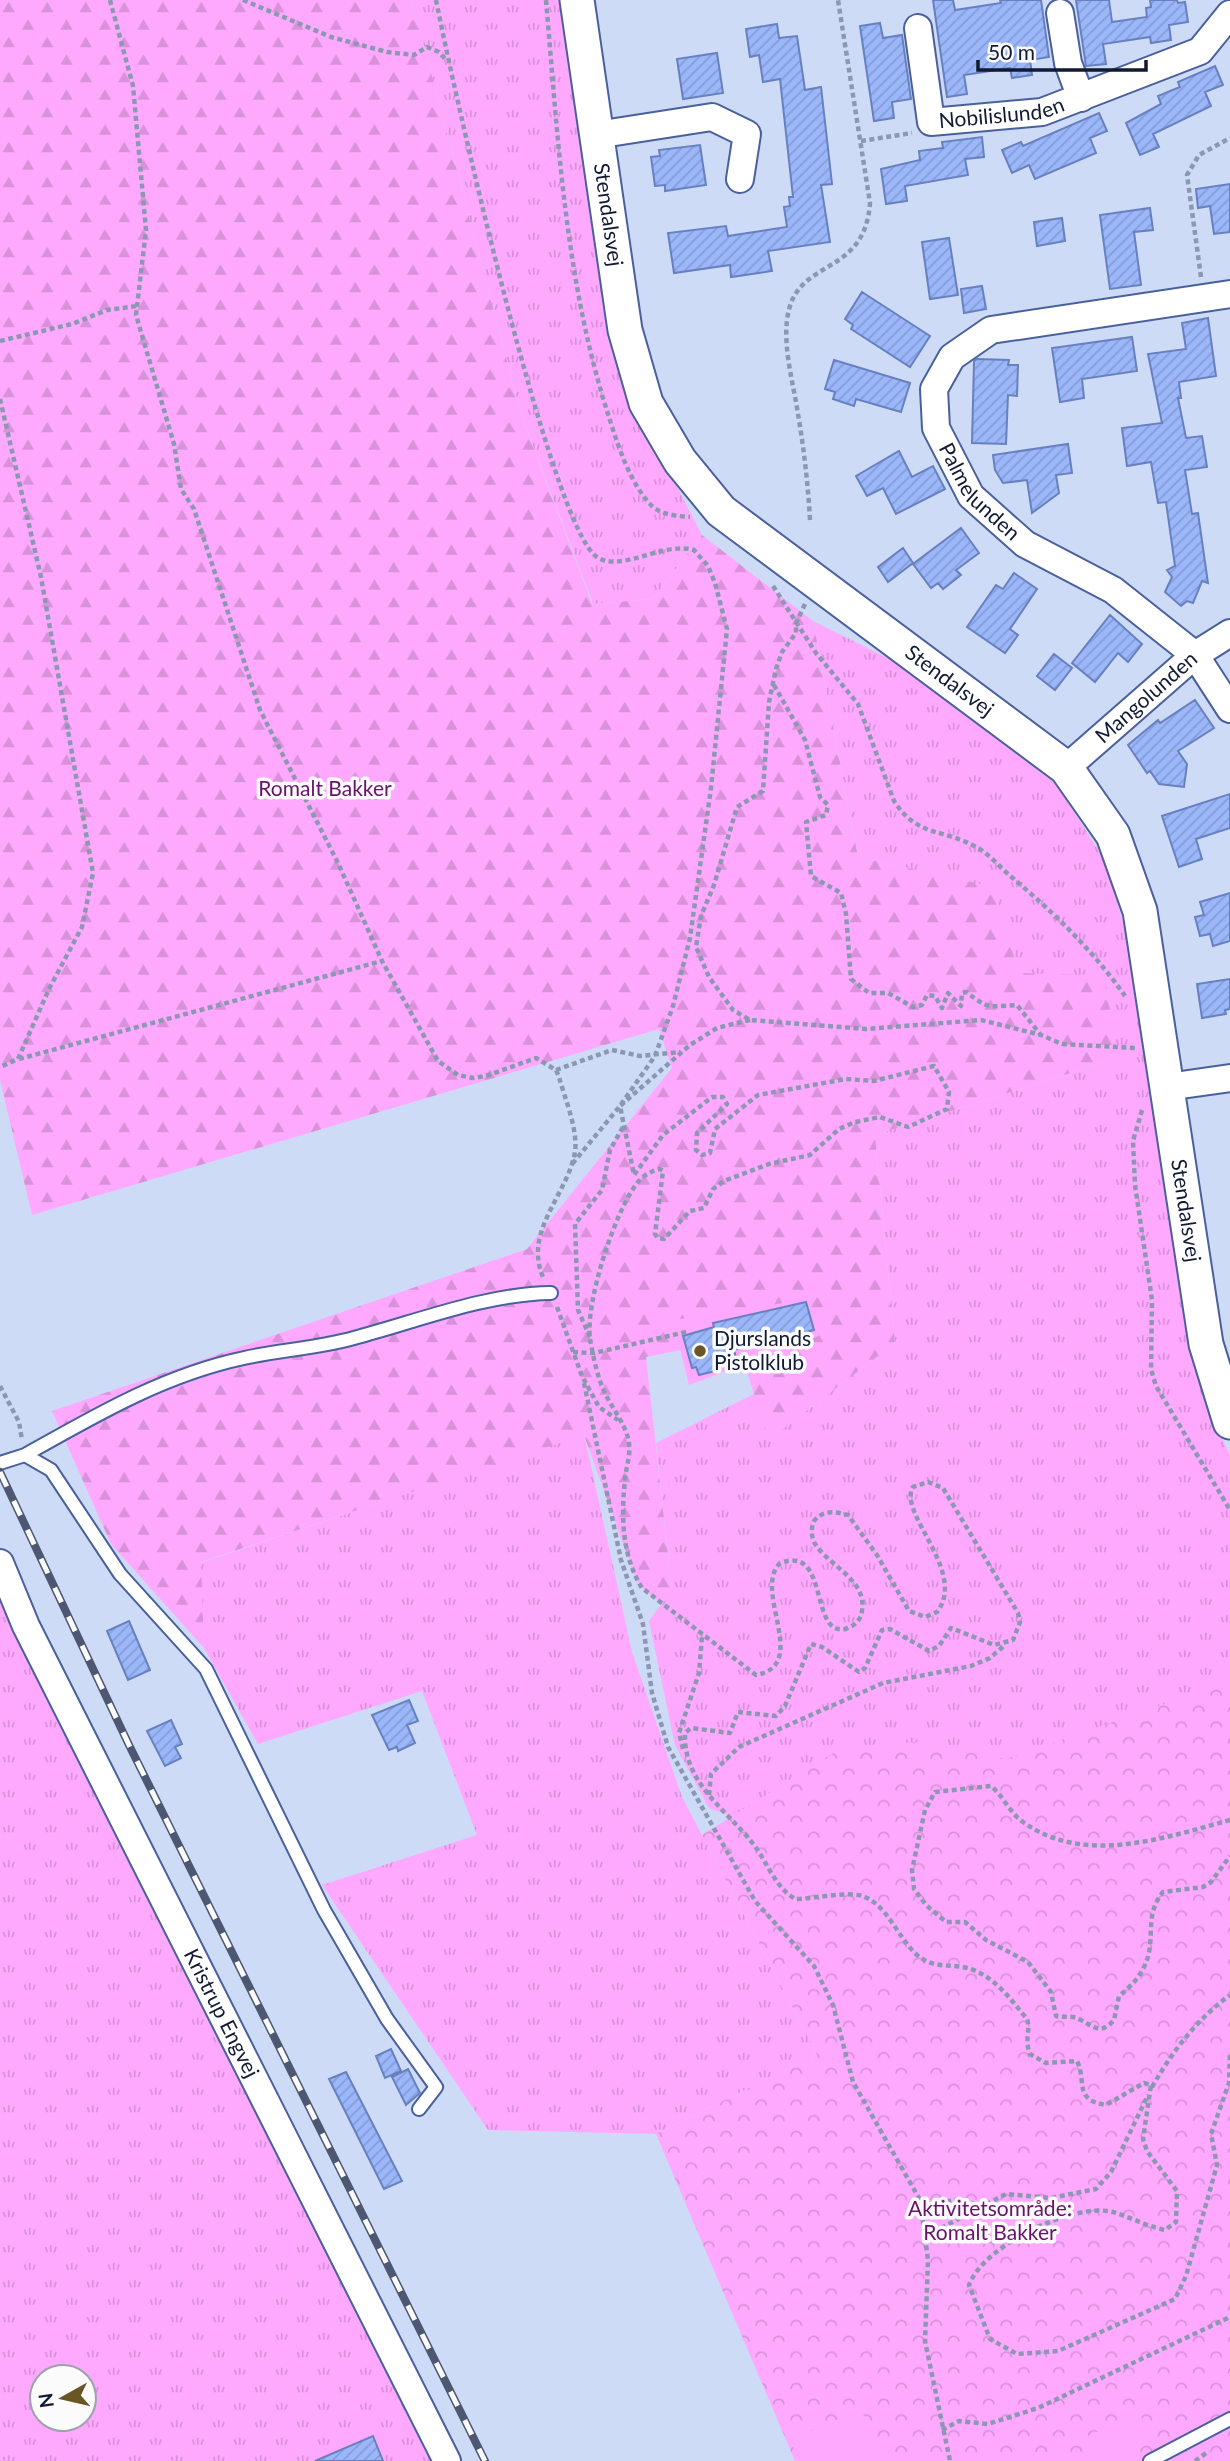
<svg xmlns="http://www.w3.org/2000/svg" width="1230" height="2461" font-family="Lato,sans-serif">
  <defs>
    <pattern id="grass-tufts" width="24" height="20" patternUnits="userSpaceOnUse" patternTransform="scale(1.75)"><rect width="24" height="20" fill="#fea9fe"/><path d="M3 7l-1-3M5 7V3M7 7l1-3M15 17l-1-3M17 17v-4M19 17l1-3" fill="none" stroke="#d991da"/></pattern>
    <pattern id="forest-firs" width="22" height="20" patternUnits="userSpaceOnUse" patternTransform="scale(1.75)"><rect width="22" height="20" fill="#fea9fe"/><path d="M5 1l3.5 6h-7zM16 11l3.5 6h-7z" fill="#d991da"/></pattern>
    <pattern id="park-crowns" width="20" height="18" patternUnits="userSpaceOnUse" patternTransform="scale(1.75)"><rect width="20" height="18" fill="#fea9fe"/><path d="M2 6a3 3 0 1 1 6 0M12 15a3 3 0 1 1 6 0" fill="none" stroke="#d991da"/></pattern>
    <pattern id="building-hatch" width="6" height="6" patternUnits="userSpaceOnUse" patternTransform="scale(1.75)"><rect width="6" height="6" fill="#9bb7fa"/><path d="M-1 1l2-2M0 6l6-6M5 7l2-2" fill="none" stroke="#849dd7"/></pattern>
  </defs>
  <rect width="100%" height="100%" fill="#cedbf6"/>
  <path fill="url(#grass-tufts)" fill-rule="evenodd" d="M412,0H561L671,475L702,535L653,599L593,604L521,414Z
    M813,621L916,672L1034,759L1060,790L1104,859L1137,970L1192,1351L1208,1409L1230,1455V1845L742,1821L709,1808L675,1745L649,1621L672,1590L656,1443L754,1394L769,1439L895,1343L875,1135L1118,1058L1018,973L993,887L858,857Z
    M584,1434L632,1652L682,1797L817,2054L656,2134L488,2130L322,1885L477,1835L422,1691L258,1744L204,1648L200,1563Z
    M0,1597L8,1618L433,2461H0ZM42,2377H84V2419H42Z"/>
  <path fill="url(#forest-firs)" d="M0,0H412L521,414L592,604L653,599L702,535L813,621L858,857L994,887L1018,973L1104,976L1118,1058L875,1135L895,1343L768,1440L737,1339L646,1357L672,1590L662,1605L642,1588L635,1577L584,1435L201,1562L204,1648L111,1544L52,1411L527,1249L672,1068L659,1029L32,1215L0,1080Z"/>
  <path fill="url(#park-crowns)" d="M1230,1681V2461H795L656,2134L817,2054L702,1835L833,1753L913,1742L1007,1759Z"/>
  <path fill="#fea9fe" d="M809,1299L819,1336L689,1385L673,1320Z
    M861,2409L883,2461H799L790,2440Z
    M1140,2413L1150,2437L1099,2461L1088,2436Z"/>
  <path fill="url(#building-hatch)" stroke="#6781c0" stroke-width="2" d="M933,0H953L955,10L1001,3L1000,0H1041L1049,57L1030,60L1032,75L1012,78L1010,68L964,75L967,94L947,97Z
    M1076,0H1109L1112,22L1147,17L1146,8L1151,7L1150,0H1177L1178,3L1185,2L1188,22L1169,25L1171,40L1151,43L1150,37L1103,44L1106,64L1086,66Z
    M880,23L883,38L902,35L911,99L892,102L894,118L874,121L860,26Z
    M777,24L779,38L797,36L805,90L821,87L832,184L821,185L830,242L768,251L772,271L731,277L730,265L674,273L668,233L726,226L728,236L787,227L784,207L790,206L789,197H793L780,79L763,82L759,55L750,57L746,29Z
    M717,53L723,93L683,99L677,59Z
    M1215,66L1223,85L1205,92L1211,106L1153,134L1159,147L1140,155L1126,123L1161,104L1158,96L1180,87L1178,82Z
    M1099,113L1107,131L1090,138L1096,153L1035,179L1029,165L1012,173L1002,150L1021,142L1023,146Z
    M982,137L984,157L965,159L968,175L905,186L907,201L886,204L881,169L920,160L919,151L943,148L942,142Z
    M700,145L706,185L665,191V185L655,186L651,157L660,156L659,150Z
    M1230,184V232L1214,234L1210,206L1198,208L1196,189Z
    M1150,208L1153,230L1134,232L1141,285L1110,289L1100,215Z
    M1062,218L1065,241L1037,246L1034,222Z
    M949,238L958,295L930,299L922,242Z
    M982,286L986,309L964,313L961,289Z
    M862,292L930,336L910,367L851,329L853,325L845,319Z
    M1208,318L1216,376L1179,382L1181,398H1178L1186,438L1202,436L1207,467L1185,470L1192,514L1198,513L1208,583L1202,581L1193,603L1187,601L1181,606L1165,592L1172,577L1167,570L1175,566L1166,502L1158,503L1151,462L1127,466L1122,428L1162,423L1148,354L1186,349L1182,323Z
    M1132,337L1137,371L1082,379L1084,398L1060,402L1052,348Z
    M977,359L1009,360L1008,365H1018L1017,396L1008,395L1006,444L972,443L974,361Z
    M834,360L910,383L901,412L856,399L854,406L833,399L835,392L825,389Z
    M1068,444L1072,473L1056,475L1059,493L1032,513L1027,480L1003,483L995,470L993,455Z
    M899,451L912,477L933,466L945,489L896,514L883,488L867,496L856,476Z
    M961,528L979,553L956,570L961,575L943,589L938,583L931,588L913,564Z
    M903,548L913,563L888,582L878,567Z
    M1014,573L1037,589L1010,629L1018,635L1005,653L967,627L996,585L1003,589Z
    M1110,615L1142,644L1128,662L1118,653L1095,682L1072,663Z
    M1054,654L1072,668L1055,690L1037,676Z
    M1195,700L1214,728L1178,751L1187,764L1184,787L1159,784L1150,771L1147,773L1128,745L1158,720L1160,723Z
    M1230,794V828L1196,839L1202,859L1179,867L1162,816Z
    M1230,893V941L1213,946L1210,934L1200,936L1195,917L1204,915L1200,902Z
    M1230,979V1009L1225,1010L1226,1014L1202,1018L1197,984Z
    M806,1302L814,1330L734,1350L736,1357L717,1361L719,1370L699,1375L696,1367L692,1368L683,1336L714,1327L713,1323Z
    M129,1621L150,1670L128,1680L107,1631Z
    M409,1700L418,1721L407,1725L415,1743L398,1751L397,1747L389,1750L372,1715Z
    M171,1720L182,1744L175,1747L181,1758L165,1766L147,1731Z
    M391,2049L401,2071L385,2078L376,2056Z
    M408,2069L420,2093L406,2105L392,2077Z
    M346,2072L402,2181L384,2189L329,2079Z
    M373,2436L383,2461H315Z"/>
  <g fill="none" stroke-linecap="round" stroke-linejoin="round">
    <g stroke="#49609d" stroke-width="16">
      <path id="service" d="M25,1455C96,1415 164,1375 244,1358C280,1350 318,1348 354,1338C418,1321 485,1294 551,1293
        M0,1463L25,1455L51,1470L120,1574L206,1669L324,1910L387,2019L436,2087L419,2109
        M1150,2461L1230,2419"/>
    </g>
    <g stroke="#49609d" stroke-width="30">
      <g id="minor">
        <path d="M1060,13L1068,63L1081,98"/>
        <path id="s1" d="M918,28L931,122L1042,112L1200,51L1230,14"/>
        <path d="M596,135L712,117L747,134L740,179"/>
        <path id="s2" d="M1230,294L991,330L952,357L934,389L936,428L971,496L1025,544L1113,590L1195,655L1230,709"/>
        <path id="s3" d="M1066,768L1195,655L1230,633"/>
        <path d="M1167,1087L1230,1078"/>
        <path id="s4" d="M0,1563L26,1626L447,2461"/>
      </g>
    </g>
    <g stroke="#49609d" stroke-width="37">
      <g id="tertiary">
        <path id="s5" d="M577,0L625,330L646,403L680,461L721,511L1066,768L1113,835L1140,911L1206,1344L1230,1422"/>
      </g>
    </g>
    <path stroke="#8c98b2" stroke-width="4.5" stroke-dasharray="5 3.5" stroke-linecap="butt" d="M110,0L133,86L146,230L136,315L174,444L181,489L194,509L260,710L338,863L382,961L438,1061L458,1075L473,1078L486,1076L536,1058L556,1070L559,1077C565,1099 578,1129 575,1152C568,1194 523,1231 543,1277
      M243,0L331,37L387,52L414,55L427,47L439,52L447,61
      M436,0C451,77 551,528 597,557C621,573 663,541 694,550L708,566L715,583L727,629L711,788L690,938L673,1006L655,1056L620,1106L573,1163
      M546,0C558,139 565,280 608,414C617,443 629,481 650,504C660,515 677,516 690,517
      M861,141L912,133
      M1201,277L1187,175L1199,155L1230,138
      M0,341L72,324L107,310L137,306
      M0,399L41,577L93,873L82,927L49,989L18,1059L0,1067
      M810,520C808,484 804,449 798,414C793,380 779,336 791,303C807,260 865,272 870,203L838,0
      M773,586L816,653L858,704L894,801C918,838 943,828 976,847C988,853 999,866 1009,875C1052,911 1092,949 1125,996
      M805,604L796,623V633L782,652L776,669L769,702L763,791L737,807L714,885L701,916L696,947L709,977L733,1010L750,1020L866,1029L981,1020L1041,1035L1062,1044L1135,1048
      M774,685L805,740L820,797L828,805L826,815L806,822L811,876L841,893L846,914L851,979L869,993H888L913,1007L922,1005L927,995L935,996L942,1008L948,993L961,1006L962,993L966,992C990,1009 985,1007 1017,1005L1040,1034
      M750,1020L717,1028L690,1045L620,1106L634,1175L663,1135L712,1097H723L727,1104L697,1133L696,1150L702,1155L710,1153L715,1129L758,1095L846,1079L874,1081L934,1066L949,1092L947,1109L908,1127L880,1117L855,1122L839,1129L810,1155L769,1164L724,1181L713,1189L704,1208L690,1211L664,1239L658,1238L655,1234L663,1171L660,1169C651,1171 644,1175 638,1182C615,1210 585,1303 590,1339C593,1356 598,1380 606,1395C613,1409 624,1423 628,1438C632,1454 626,1465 625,1480C621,1517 622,1556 642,1588L756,1675C811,1665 752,1591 780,1563C830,1544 809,1636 845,1629C852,1627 859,1622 861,1615C871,1580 827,1566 814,1542C811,1535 811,1528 814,1521C824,1509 835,1512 848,1515L877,1555L909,1611L925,1617L937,1612C968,1572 897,1513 913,1487L928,1482L943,1488L1018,1613L1020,1622L1013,1640L994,1645L951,1628L939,1646L929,1651L890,1629L882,1630L865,1668L859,1672L822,1647L811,1644L785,1706L776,1716L738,1712L730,1733L691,1728L685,1733C683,1783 726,1809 754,1845C766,1861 773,1881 788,1894L795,1899C813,1899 851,1890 865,1897C888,1907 898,1937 915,1953C934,1972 955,1961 976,1971C998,1981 1012,2001 1027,2019C1031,2030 1024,2039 1030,2054L1046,2063L1077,2061C1087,2081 1073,2100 1106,2105L1144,2083L1151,2085L1143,2139L1147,2151L1177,2191L1176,2222L1165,2230C1146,2226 1130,2217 1113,2212C1073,2202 983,2246 969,2285L990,2339L1017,2354L1058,2351L1175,2299L1186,2276L1217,2165L1211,2134L1229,2083L1230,2053
      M19,1059L382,961
      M556,1070L612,1050L640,1056L680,1052
      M1142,1110L1133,1141L1135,1185L1152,1300L1151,1369L1156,1386L1230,1510
      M557,1307L582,1376L599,1407L618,1420
      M590,1337L578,1310L575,1224L602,1190L610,1150L624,1125
      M573,1352L594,1353L686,1332
      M584,1383L621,1560L643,1624L652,1693L668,1747L755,1901L814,1966L833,2005L853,2082L920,2200L928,2260L925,2341L950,2461
      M0,1386L19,1422L22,1440
      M683,1749L679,1733L699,1673L702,1636
      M709,1795L711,1774L739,1747L883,1683L971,1666L990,1658L1005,1645
      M1230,1820C1164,1838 1084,1866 1023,1822C1010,1813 1003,1796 991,1786L935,1792L925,1810L912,1870L914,1889L926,1905L946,1922H965L986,1940L1028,1962L1051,1992L1056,2016C1063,2018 1072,2015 1079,2019C1093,2026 1100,2036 1114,2020L1119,1996C1171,1955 1136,1925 1163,1892L1203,1887L1211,1882L1230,1856
      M1152,2087C1172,2052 1197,2019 1230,1995
      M921,2205L956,2200L981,2205
      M926,2236L1006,2194L1051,2198L1096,2189L1111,2172L1148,2095
      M942,2430L959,2421L988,2424L1038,2408L1230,2317
      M1195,2461L1209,2451"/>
    <use href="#service" stroke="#fff" stroke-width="12"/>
    <use href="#minor" stroke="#fff" stroke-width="26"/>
    <use href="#tertiary" stroke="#fff" stroke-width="33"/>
    <g stroke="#4d5771" stroke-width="8">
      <path id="rail" d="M0,1472L129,1745L485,2461"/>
    </g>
    <use href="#rail" stroke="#fbfbfb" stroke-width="5" stroke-dasharray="16" stroke-linecap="butt"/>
  </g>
  <circle fill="#6a5625" stroke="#fbfbfb" stroke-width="2.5" cx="700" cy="1351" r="7"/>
  <g text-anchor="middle" stroke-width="7" stroke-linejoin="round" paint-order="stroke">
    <g font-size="21" fill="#111a33" stroke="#fbfbfb">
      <text dy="7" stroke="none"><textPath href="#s1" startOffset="166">Nobilislunden</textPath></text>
      <text dy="7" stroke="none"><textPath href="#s5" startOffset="217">Stendalsvej</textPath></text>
      <text dy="7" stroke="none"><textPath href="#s2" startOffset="443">Palmelunden</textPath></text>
      <text dy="7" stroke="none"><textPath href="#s5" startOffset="826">Stendalsvej</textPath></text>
      <text dy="7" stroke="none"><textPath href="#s3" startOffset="107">Mangolunden</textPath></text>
      <text dy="7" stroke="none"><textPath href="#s5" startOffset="1437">Stendalsvej</textPath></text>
      <text dy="7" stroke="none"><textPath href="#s4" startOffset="502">Kristrup Engvej</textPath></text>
    </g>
    <g font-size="21" fill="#68126b" stroke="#fbfbfb">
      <text x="325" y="796">Romalt Bakker</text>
      <text x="990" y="2216">Aktivitetsområde:<tspan x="990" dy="24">Romalt Bakker</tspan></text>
    </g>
    <g font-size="21" fill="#111a33" stroke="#fbfbfb" text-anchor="start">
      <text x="714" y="1346">Djurslands<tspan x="714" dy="24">Pistolklub</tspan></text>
    </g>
  </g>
  <g transform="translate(63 2398) rotate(262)"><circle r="33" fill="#fbfbfb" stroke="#9da1ab" stroke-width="2"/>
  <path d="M0-5L12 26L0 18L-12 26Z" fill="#6a5625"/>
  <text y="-10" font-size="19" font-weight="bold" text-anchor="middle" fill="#111a33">N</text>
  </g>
  <path d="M978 60v10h168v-10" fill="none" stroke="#111a33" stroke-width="3.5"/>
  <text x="988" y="60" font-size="21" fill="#111a33" stroke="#fbfbfb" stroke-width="5" paint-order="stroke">50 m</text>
</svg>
